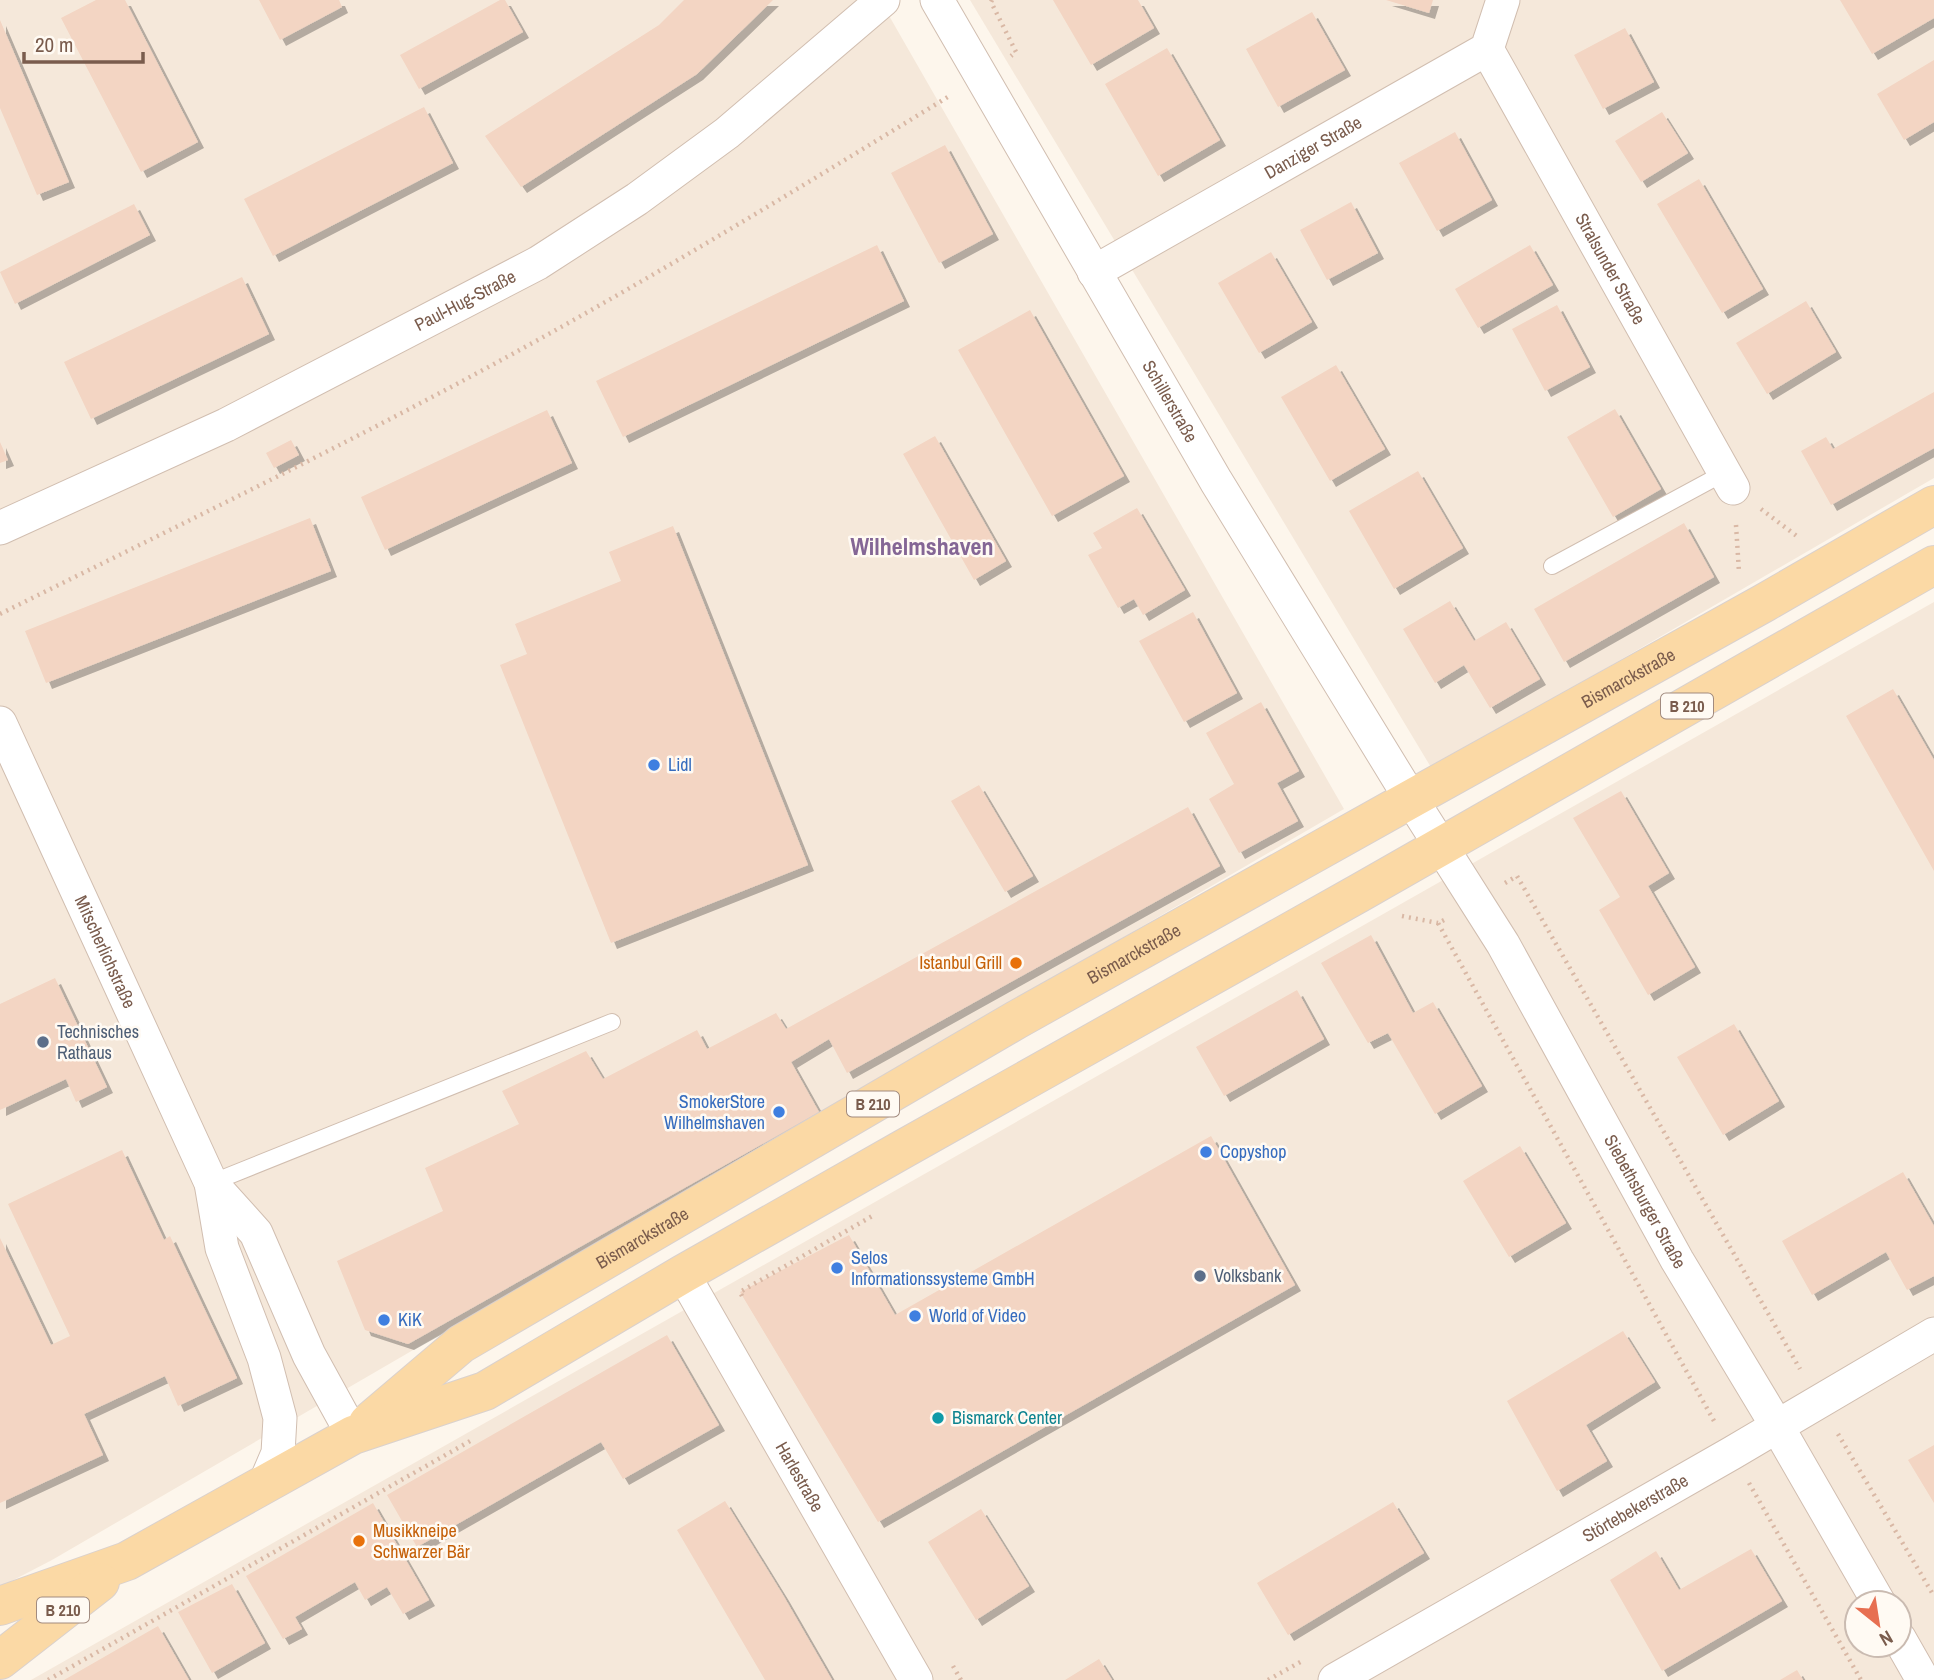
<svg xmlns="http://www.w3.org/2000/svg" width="1934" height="1680" font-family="'Archivo Narrow',sans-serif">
  <defs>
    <filter id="shadow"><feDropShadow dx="6" dy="6" stdDeviation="0" flood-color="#0004"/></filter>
  </defs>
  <rect width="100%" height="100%" fill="#fdf6ec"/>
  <path fill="#f5e8da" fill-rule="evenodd" d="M0,0H880L1344,809L52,1560L0,1587Z
    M970,0H1934V478L1432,769Z
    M1934,602V1680H31ZM1857,1603H1899V1645H1857Z"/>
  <path fill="#f3d5c3" filter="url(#shadow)" d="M96,0H125L198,142L141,172L61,18Z
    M259,0H339L342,7L280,40Z
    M500,0H505L523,32L419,89L400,55Z
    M684,0H773L697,74L521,187L485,136L659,25Z
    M1053,0H1138L1154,28L1091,65Z
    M1386,0H1433L1429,13Z
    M1840,0H1934V18L1872,54Z
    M1312,12L1345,70L1278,107L1246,49Z
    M0,20L69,182L37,195L0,108Z
    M1625,28L1654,82L1603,109L1574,55Z
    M1167,48L1220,140L1158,176L1105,84Z
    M1934,60V122L1904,140L1877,94Z
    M424,107L453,163L273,256L244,199Z
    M1662,112L1688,153L1641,182L1615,141Z
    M1455,132L1492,200L1437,231L1399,163Z
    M945,145L993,234L939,263L891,173Z
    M1699,179L1763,289L1722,313L1657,204Z
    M1351,202L1378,253L1327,280L1300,230Z
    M134,204L150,235L15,304L0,272Z
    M877,245L904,301L623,437L596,381Z
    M1530,245L1553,285L1478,328L1455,289Z
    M1271,252L1312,322L1259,353L1218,283Z
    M242,277L269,334L91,419L64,362Z
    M1806,301L1836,352L1767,394L1736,343Z
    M1557,305L1590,367L1545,391L1512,329Z
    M1030,310L1124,476L1052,516L958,350Z
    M1336,365L1385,449L1330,481L1281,397Z
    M1934,392V448L1831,505L1801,451L1826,437L1833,449Z
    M1615,409L1661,489L1613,517L1567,437Z
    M547,410L572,463L385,550L361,497Z
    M935,436L1006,561L974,580L903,454Z
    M291,440L299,455L274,468L266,453Z
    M0,442L8,460L0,463Z
    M1418,471L1463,548L1394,589L1349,511Z
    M1137,508L1185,590L1143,615L1134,599L1118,608L1088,555L1102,548L1093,533Z
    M310,518L331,571L46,683L25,631Z
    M1684,523L1714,577L1564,662L1534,609Z
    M673,526L808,865L611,943L500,665L527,654L515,624L621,581L609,552Z
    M1450,601L1474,641L1506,622L1540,679L1490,708L1464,665L1435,683L1403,629Z
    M1193,612L1237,693L1184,722L1139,641Z
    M1893,689L1934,760V871L1846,716Z
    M1261,702L1299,771L1277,783L1298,821L1239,853L1209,799L1234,784L1206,733Z
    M979,785L1033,876L1005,892L951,801Z
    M1621,791L1669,873L1648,886L1695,967L1648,995L1599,910L1620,897L1573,818Z
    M1188,807L1220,866L847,1073L829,1039L791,1062L819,1112L408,1344L365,1330L337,1261L443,1211L425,1168L519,1124L502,1091L586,1051L603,1079L697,1030L707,1049L776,1013L786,1029Z
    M1371,935L1413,1013L1433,1002L1482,1086L1435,1114L1388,1033L1368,1043L1321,963Z
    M55,978L107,1087L76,1102L66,1079L0,1110V1004Z
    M1297,990L1324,1039L1224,1096L1196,1047Z
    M1734,1024L1779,1101L1723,1135L1677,1057Z
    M1211,1136L1295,1285L878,1522L740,1292L849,1235L895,1315Z
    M1520,1146L1566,1223L1509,1257L1463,1181Z
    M122,1150L164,1240L170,1236L237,1378L178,1406L165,1376L84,1414L103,1455L0,1503V1238L51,1345L70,1336L8,1204Z
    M1903,1172L1934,1226V1276L1907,1290L1886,1252L1812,1295L1782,1241Z
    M1623,1331L1655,1382L1586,1425L1607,1461L1557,1491L1507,1401Z
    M667,1335L719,1425L623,1479L601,1442L417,1547L387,1495Z
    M1934,1445V1503L1908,1460Z
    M725,1501L783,1595L832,1680H765L677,1530Z
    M1393,1502L1424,1553L1288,1635L1257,1583Z
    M373,1503L429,1600L403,1614L387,1587L365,1600L355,1582L295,1617L302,1629L283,1639L246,1576Z
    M981,1509L1029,1586L976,1620L928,1542Z
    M1751,1549L1782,1601L1662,1671L1610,1580L1656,1551L1679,1590Z
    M232,1584L265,1643L212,1673L178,1612Z
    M158,1626L189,1680H64Z
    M1099,1659L1112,1680H1065Z
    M1797,1670L1803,1680H1780Z"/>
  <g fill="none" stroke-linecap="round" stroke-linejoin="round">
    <g stroke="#d1beb0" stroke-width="18">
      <path id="lane" d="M1552,566L1724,473
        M211,1183L612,1022"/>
    </g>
    <g stroke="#d1beb0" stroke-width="35">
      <g id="street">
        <path id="s1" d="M937,0L1216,481L1411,799L1503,944L1677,1260L1777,1426L1879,1603"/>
        <path id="s2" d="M1487,49L1733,488"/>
        <path id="s3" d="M1094,272L1487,49L1503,0"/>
        <path id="s4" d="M0,528L226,425L538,263L637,199L727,133L883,0"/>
        <path id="s5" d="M0,723L211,1183L222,1248L264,1358L280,1418L278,1453L264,1486"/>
        <path d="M211,1183L256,1233L309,1355L353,1435"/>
        <path id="s6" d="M683,1274L916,1680"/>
        <path d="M1899,1638L1923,1680"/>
        <path id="s7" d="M1335,1680L1732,1453L1934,1334"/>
      </g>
    </g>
    <g stroke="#dad1cd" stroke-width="40">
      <g id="primary">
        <path id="s8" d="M368,1423L461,1344L1016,1020L1411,799L1764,603L1934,505"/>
        <path d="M0,1606L127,1561L353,1435L485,1391L683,1274L905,1148L1361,892L1934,565"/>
        <path d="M0,1660L100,1582"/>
      </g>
    </g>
    <path stroke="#d9b8a5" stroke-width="4.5" stroke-dasharray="2 5" stroke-linecap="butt" d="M992,0L991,2L1016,52L1011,56
      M1761,509L1798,537
      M1736,525L1739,572
      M0,614C161,534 323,456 481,371C641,285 796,190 951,95
      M1505,883L1517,876L1800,1369
      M1402,916L1438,923
      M1444,920L1438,923L1714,1421
      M742,1296L740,1292L874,1215
      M1838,1434L1934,1596
      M1749,1483L1861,1680
      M953,1666L961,1680
      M48,1680L472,1440
      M1268,1680L1302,1661"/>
    <use href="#lane" stroke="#fff" stroke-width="16"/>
    <use href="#street" stroke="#fff" stroke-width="33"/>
    <use href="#primary" stroke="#fbd9a5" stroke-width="38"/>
  </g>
  <g fill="#3f7fe0" stroke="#fffaf3" stroke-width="2.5">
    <circle cx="654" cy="765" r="7"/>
    <circle cx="779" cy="1112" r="7"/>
    <circle cx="1206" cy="1152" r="7"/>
    <circle cx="837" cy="1268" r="7"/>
    <circle cx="915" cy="1316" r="7"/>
    <circle cx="384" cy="1320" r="7"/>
  </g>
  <g fill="#e8710a" stroke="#fffaf3" stroke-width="2.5">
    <circle cx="1016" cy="963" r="7"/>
    <circle cx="359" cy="1541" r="7"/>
  </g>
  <g fill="#5c6f8a" stroke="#fffaf3" stroke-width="2.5">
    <circle cx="43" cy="1042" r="7"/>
    <circle cx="1200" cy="1276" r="7"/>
  </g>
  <circle fill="#0f9aa8" stroke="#fffaf3" stroke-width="2.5" cx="938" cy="1418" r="7"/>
  <g text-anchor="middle" stroke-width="5" stroke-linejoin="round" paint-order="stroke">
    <g fill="#fffaf3" stroke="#a28b7f" stroke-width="2">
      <rect x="1661" y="693.5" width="52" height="25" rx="5"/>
      <rect x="847" y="1091.5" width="52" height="25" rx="5"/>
      <rect x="37" y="1597.5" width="52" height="25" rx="5"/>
    </g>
    <g font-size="16" font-weight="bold" fill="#7a5c4d">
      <text x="1687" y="712">B 210</text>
      <text x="873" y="1110">B 210</text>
      <text x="63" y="1616">B 210</text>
    </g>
    <g font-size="18" fill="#7a5c4d" stroke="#fffaf3">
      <text dy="6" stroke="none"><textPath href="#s3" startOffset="252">Danziger Straße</textPath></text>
      <text dy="6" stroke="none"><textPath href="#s2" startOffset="252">Stralsunder Straße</textPath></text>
      <text dy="6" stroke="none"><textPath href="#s4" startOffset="518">Paul-Hug-Straße</textPath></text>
      <text dy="6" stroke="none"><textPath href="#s1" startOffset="464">Schillerstraße</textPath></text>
      <text dy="6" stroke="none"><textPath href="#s8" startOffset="1466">Bismarckstraße</textPath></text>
      <text dy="6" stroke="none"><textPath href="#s5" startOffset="252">Mitscherlichstraße</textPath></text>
      <text dy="6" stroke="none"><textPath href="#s8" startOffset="900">Bismarckstraße</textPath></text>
      <text dy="6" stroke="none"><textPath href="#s1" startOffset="1395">Siebethsburger Straße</textPath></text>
      <text dy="6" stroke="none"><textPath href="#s8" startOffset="332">Bismarckstraße</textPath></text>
      <text dy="6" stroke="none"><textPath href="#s6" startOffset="234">Harlestraße</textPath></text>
      <text dy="6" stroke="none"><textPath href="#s7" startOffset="346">Störtebekerstraße</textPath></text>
    </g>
    <g font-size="18" fill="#366cbe" stroke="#fffaf3" text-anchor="start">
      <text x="668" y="771">Lidl</text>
      <text x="765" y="1108" text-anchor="end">SmokerStore<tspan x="765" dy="21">Wilhelmshaven</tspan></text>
      <text x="1220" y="1158">Copyshop</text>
      <text x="851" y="1264">Selos<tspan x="851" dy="21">Informationssysteme GmbH</tspan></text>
      <text x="929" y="1322">World of Video</text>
      <text x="398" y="1326">KiK</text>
    </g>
    <g font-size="18" fill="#c56008" stroke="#fffaf3" text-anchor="end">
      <text x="1002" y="969">Istanbul Grill</text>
      <text x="373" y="1537" text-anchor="start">Musikkneipe<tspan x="373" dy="21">Schwarzer Bär</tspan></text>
    </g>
    <g font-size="18" fill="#4e5e75" stroke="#fffaf3" text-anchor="start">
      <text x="57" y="1038">Technisches<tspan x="57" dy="21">Rathaus</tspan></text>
      <text x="1214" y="1282">Volksbank</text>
    </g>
    <g font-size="18" fill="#0d838f" stroke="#fffaf3" text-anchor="start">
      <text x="952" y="1424">Bismarck Center</text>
    </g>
    <g font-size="24" font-weight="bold" fill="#846695" stroke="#fffaf3">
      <text x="922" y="555">Wilhelmshaven</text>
    </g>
  </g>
  <g transform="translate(1878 1624) rotate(150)"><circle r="33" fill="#fffaf3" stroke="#cabbb1" stroke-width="2"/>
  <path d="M0-5L12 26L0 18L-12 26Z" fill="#e76f51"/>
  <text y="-10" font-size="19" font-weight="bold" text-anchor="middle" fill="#7a5c4d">N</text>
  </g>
  <path d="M24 52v10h119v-10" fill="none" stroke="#7a5c4d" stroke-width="3.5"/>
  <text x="35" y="52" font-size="21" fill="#7a5c4d" stroke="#fffaf3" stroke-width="5" paint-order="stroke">20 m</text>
</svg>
